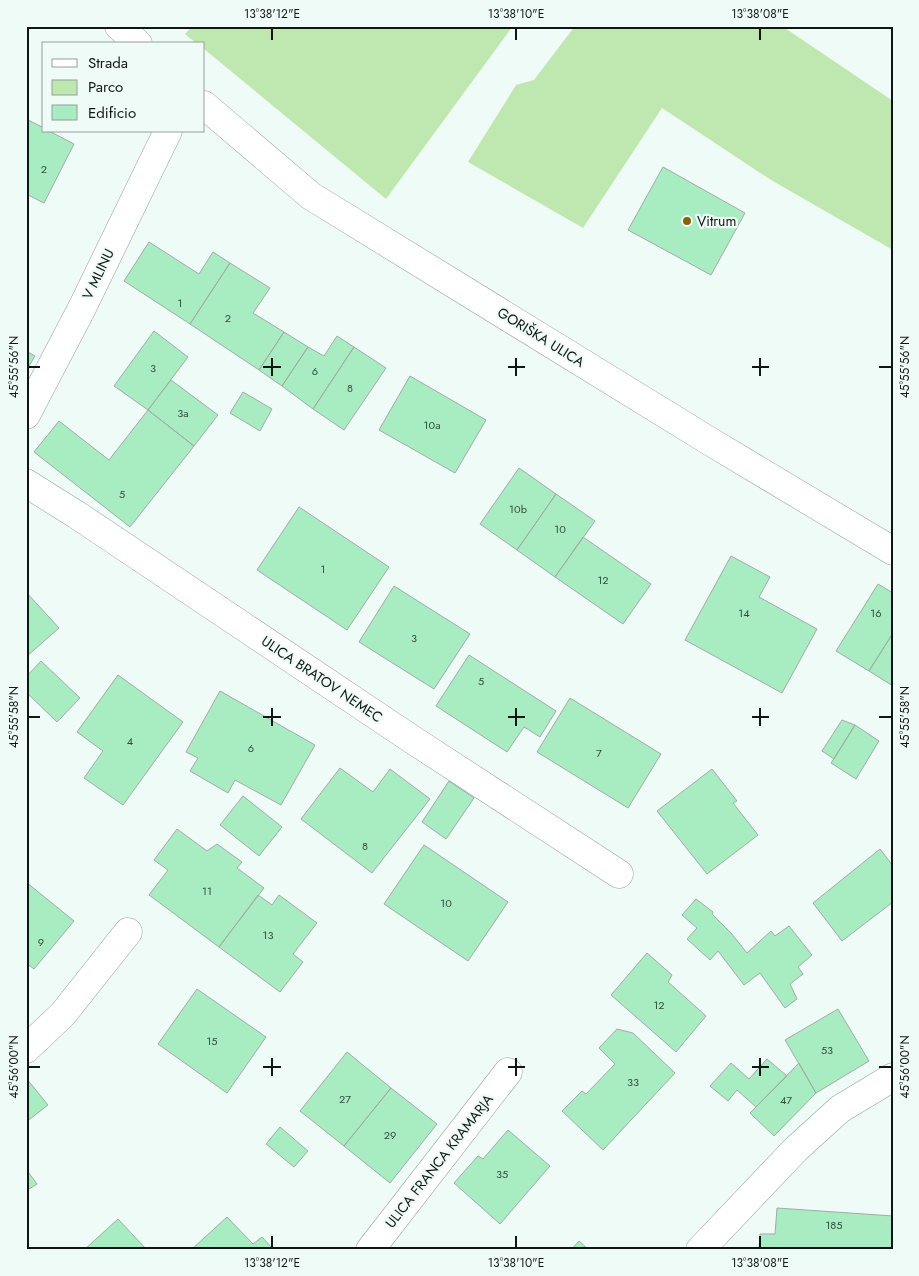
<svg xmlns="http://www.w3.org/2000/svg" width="919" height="1276" font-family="Jost,sans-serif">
  <rect width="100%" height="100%" fill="#effbf7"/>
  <path fill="#bfe8b0" d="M192,26H513L386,199L204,49V44H197L185,34Z
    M575,26H782L893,101V250L771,180L662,108L583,228L468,162L516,85L534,80Z"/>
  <path fill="#a8ecc1" stroke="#a3aba5" d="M26,119L44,128V131H49L74,144L44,203L26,194Z
    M663,167L745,213L711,275L628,230Z
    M149,242L199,274L213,252L230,263L190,324L124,281Z
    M230,263L270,288L253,313L284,332L259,370L190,324Z
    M154,331L188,357L148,410L114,386Z
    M284,332L308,347L282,386L259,370Z
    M337,336L354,347L313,409L282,386L308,347L324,356Z
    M354,347L386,368L344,430L313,409Z
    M26,351L35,356L26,371Z
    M410,376L486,420L455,473L379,430Z
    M171,380L218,415L194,446L148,410Z
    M243,392L272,409L260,431L230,413Z
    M148,410L194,446L130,527L34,452L59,421L109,460Z
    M519,468L556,494L517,550L480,524Z
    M556,494L595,521L555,577L517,550Z
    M299,507L389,567L347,630L257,570Z
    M583,537L651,584L623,624L555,577Z
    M731,556L770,577L759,597L817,629L782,693L685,640Z
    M878,584L893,593V633L869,671L836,651Z
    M394,586L470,634L434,689L359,642Z
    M26,592L59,628L26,657Z
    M893,633V686L869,671Z
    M469,655L556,711L540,737L524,727L507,752L436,706Z
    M41,661L80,698L57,722L26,692V677Z
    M118,675L183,722L123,805L84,778L103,751L77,732Z
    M220,691L315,745L281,805L235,780L228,793L190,771L198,758L186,752Z
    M570,698L661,754L628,808L537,752Z
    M842,720L855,725L834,759L822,751Z
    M855,725L879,741L856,779L831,763Z
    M340,768L373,792L390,769L430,799L372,873L301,819Z
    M712,769L737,801L733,803L758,835L707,874L657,811Z
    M449,781L474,798L446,839L422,822Z
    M243,796L282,827L259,856L220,825Z
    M177,829L207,851L217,844L242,862L237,868L264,888L219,947L149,895L168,870L154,860Z
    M424,845L508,902L468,961L384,904Z
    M880,849L893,866V902L842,941L813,903Z
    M26,882L74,921L34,969L26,963Z
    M258,895L272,905L279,895L317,923L293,954L303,962L280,992L219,947Z
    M696,899L713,912L712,914L731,933L747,953L771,931L775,936L789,926L812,955L798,967L803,974L790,984L797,999L785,1008L760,973L744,985L718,951L710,960L687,939L697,928L682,915Z
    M647,953L672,975L668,982L706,1016L676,1052L611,995Z
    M197,989L266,1037L227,1093L158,1044Z
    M838,1009L869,1061L816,1093L785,1040Z
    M617,1029L633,1033L675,1073L603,1150L562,1111L582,1091L586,1094L615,1064L599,1048Z
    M347,1052L391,1088L344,1146L300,1111Z
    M767,1059L787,1076L756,1107L737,1090L728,1101L710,1086L731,1063L749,1079Z
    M799,1063L816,1093L774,1136L750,1113Z
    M26,1078L48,1105L26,1122Z
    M391,1088L437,1124L390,1183L344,1146Z
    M280,1127L308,1151L294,1167L266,1144Z
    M508,1130L550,1166L500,1224L454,1183L478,1156L483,1159Z
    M26,1169L37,1184L26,1191Z
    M777,1208L893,1216V1250H759L760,1234H775Z
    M227,1217L253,1244L262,1237L274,1250H191Z
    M118,1219L147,1250H84Z
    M579,1241L589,1250H571Z"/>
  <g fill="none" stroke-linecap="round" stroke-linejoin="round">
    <g stroke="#96a19d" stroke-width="29">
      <path id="street" d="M26,415L82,308L168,131
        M26,483L77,515L413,740L619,874
        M26,1049L63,1014L128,932
        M370,1250L508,1072
        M700,1250L796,1149L840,1109L893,1077"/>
    </g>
    <g stroke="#96a19d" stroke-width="29">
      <path id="secondary" d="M119,26L138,44
        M204,105L311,196L711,442L893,551"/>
    </g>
    <use href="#street" stroke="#fff" stroke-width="28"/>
    <use href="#secondary" stroke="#fff" stroke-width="28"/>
  </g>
  <path fill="none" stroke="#111513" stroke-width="2" d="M272,28V40M516,28V40M760,28V40M272,358V376M516,358V376M760,358V376M28,367H40M263,367H281M508,367H525M752,367H769M879,367H892M272,708V726M516,708V726M760,708V726M28,717H40M263,717H281M508,717H525M752,717H769M879,717H892M272,1058V1076M516,1058V1076M760,1058V1076M28,1067H40M263,1067H281M508,1067H525M752,1067H769M879,1067H892M272,1236V1248M516,1236V1248M760,1236V1248"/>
  <circle fill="#8a6201" stroke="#effbf7" stroke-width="2" cx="687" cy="221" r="5"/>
  <g text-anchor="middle" stroke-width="4.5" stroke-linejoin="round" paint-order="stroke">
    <g font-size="11" fill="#374b3e">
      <text x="44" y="173">2</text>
      <text x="180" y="307">1</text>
      <text x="228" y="322">2</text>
      <text x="153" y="372">3</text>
      <text x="315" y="375">6</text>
      <text x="350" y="392">8</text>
      <text x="183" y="417">3a</text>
      <text x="432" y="429">10a</text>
      <text x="122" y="498">5</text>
      <text x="518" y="513">10b</text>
      <text x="560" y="533">10</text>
      <text x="323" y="573">1</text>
      <text x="603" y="584">12</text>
      <text x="744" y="617">14</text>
      <text x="876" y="617">16</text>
      <text x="414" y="642">3</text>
      <text x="481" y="685">5</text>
      <text x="130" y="745">4</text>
      <text x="251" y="752">6</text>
      <text x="599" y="757">7</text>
      <text x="365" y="850">8</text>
      <text x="207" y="895">11</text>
      <text x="446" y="907">10</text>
      <text x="268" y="939">13</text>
      <text x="41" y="946">9</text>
      <text x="659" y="1009">12</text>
      <text x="212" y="1045">15</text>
      <text x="827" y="1054">53</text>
      <text x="633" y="1086">33</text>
      <text x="345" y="1103">27</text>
      <text x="786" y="1104">47</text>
      <text x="390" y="1139">29</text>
      <text x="502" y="1178">35</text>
      <text x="834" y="1229">185</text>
    </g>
    <g font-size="14" fill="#111513" stroke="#effbf7" text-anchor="start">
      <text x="697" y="226">Vitrum</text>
    </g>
    <g font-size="14" fill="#111513" stroke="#effbf7">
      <text transform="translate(98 274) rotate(-64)" y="5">V MLINU</text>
      <text transform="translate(541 337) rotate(32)" y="5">GORIŠKA ULICA</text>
      <text transform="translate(322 679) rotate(34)" y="5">ULICA BRATOV NEMEC</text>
      <text transform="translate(439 1161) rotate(-52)" y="5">ULICA FRANCA KRAMARJA</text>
    </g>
  </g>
  <rect width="919" height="1276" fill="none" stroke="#effbf7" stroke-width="55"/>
  <rect x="42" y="42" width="162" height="90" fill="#effbf7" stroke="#969f9c"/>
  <rect x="52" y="59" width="25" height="8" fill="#ffffff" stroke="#969f9c"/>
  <text x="88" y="68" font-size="15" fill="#111513">Strada</text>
  <rect x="52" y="80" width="25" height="15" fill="#bfe8b0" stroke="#969f9c"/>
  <text x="88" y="92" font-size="15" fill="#111513">Parco</text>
  <rect x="52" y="105" width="25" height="15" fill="#a8ecc1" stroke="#969f9c"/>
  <text x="88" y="118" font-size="15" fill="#111513">Edificio</text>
  <rect x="28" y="28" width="864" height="1220" fill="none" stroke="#111513" stroke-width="2"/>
  <g font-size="12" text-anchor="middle" fill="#111513">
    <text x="272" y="18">13°38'12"E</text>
    <text x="516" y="18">13°38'10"E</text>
    <text x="760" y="18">13°38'08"E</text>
    <text transform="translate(905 367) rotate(-90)" y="4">45°55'56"N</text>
    <text transform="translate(14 367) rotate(-90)" y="4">45°55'56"N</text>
    <text transform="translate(14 717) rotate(-90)" y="4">45°55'58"N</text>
    <text transform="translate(905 717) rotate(-90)" y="4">45°55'58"N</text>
    <text transform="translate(14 1067) rotate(-90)" y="4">45°56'00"N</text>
    <text transform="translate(905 1067) rotate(-90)" y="4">45°56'00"N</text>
    <text x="272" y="1267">13°38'12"E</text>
    <text x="516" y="1267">13°38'10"E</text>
    <text x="760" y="1267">13°38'08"E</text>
  </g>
</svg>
